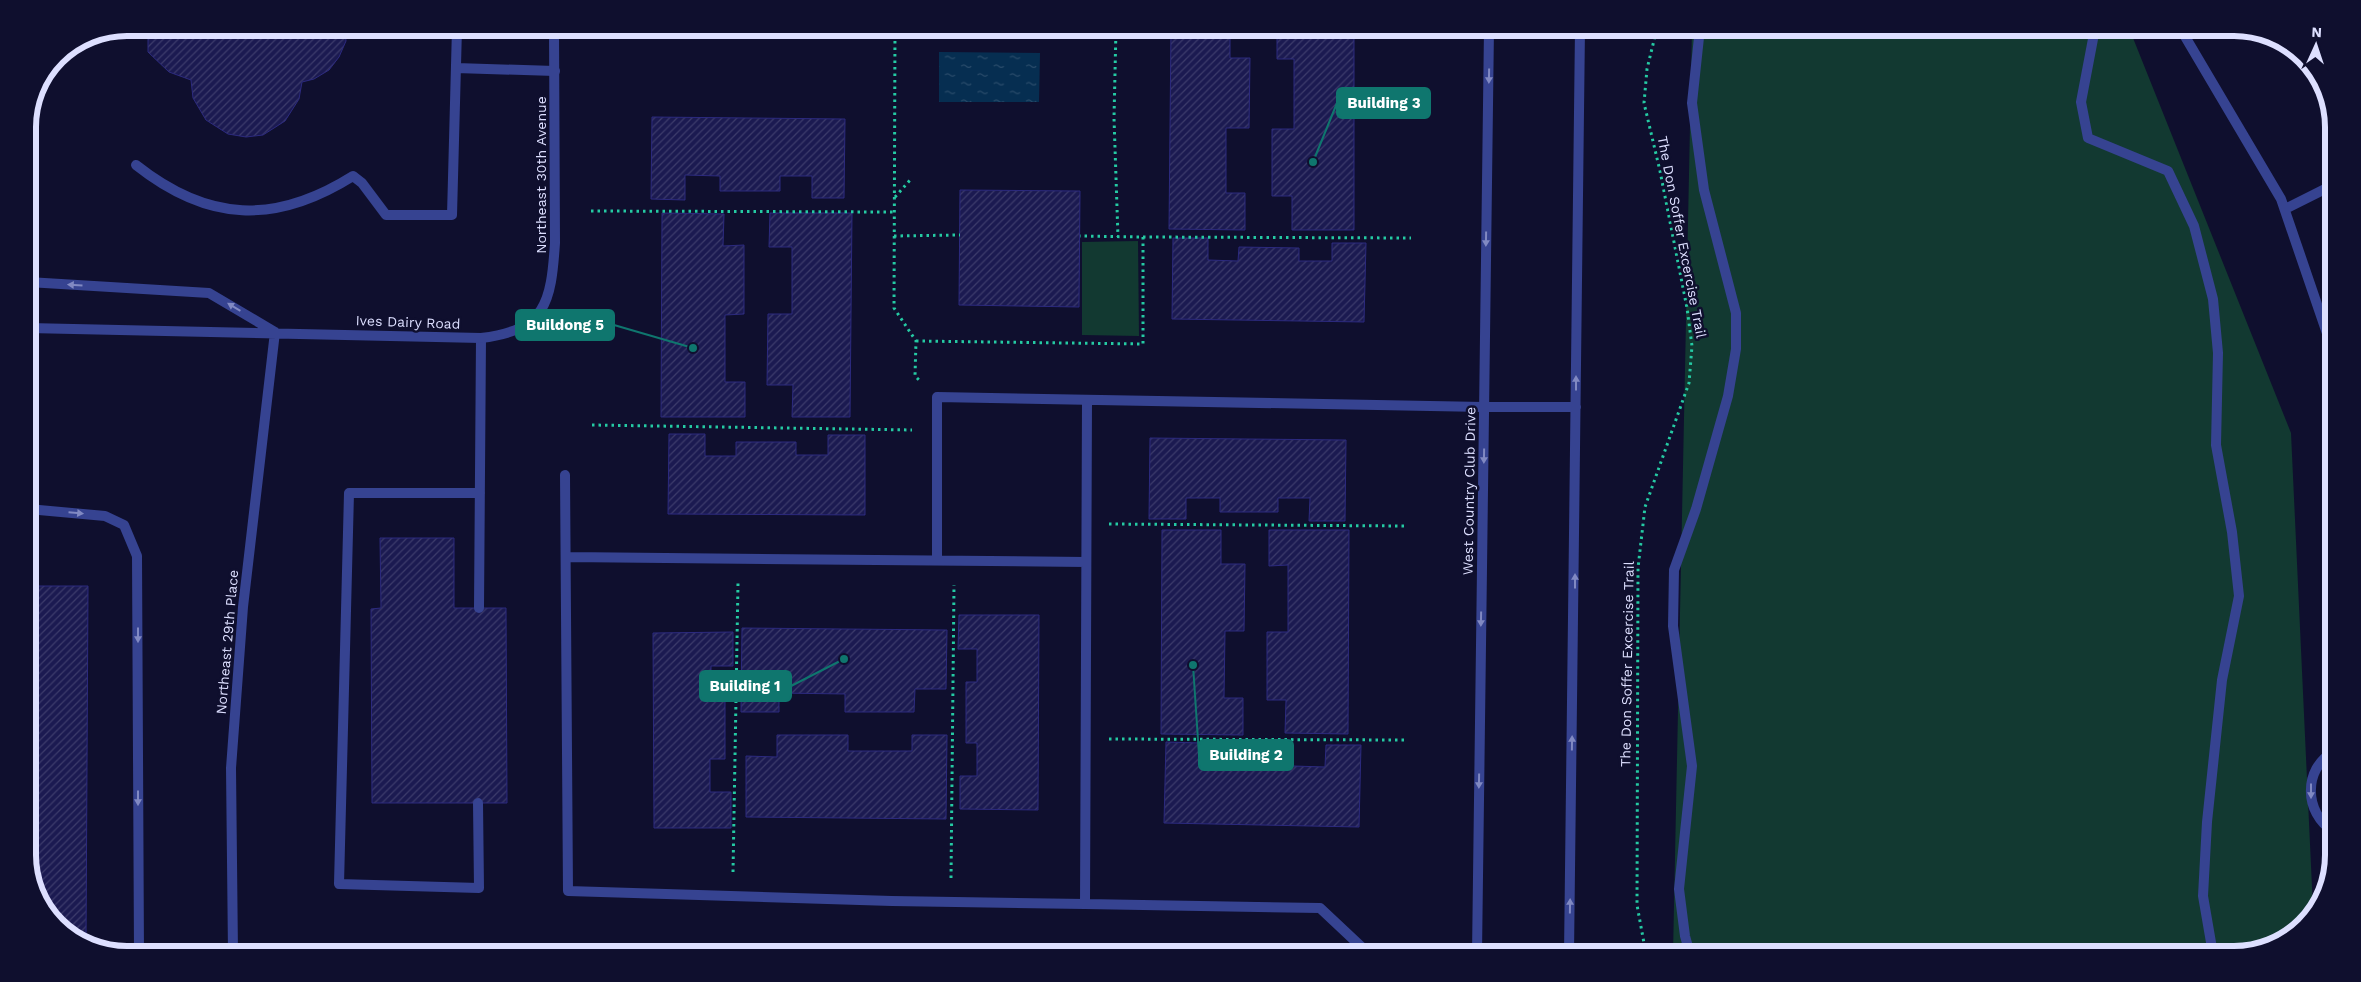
<svg xmlns="http://www.w3.org/2000/svg" width="2361" height="982" font-family="'Work Sans',sans-serif">
  <defs>
    <pattern id="water-ripples" width="26" height="14" patternUnits="userSpaceOnUse" patternTransform="scale(1.25)"><rect width="26" height="14" fill="#062e51"/><path d="M2 4q2-2 4 0t4 0M15 11q2-2 4 0t4 0" fill="none" stroke="#2a4c6b"/></pattern>
    <pattern id="building-hatch" width="6" height="6" patternUnits="userSpaceOnUse" patternTransform="scale(1.25)"><rect width="6" height="6" fill="#1b1a51"/><path d="M-1 1l2-2M0 6l6-6M5 7l2-2" fill="none" stroke="#3c3b6b"/></pattern>
  </defs>
  <rect width="100%" height="100%" fill="#0f0f2e"/>
  <path fill="#123931" d="M1692,28H2129L2291,433L2313,909L2289,938L2234,954H1673Z
    M1138,241L1139,336L1082,335V242Z"/>
  <path fill="url(#water-ripples)" d="M939,52L1040,53L1039,102H939Z"/>
  <path fill="url(#building-hatch)" stroke="#2c2a7f" d="M148,28H345L346,41L339,57L329,70L314,79L302,82L299,99L285,121L263,135L246,137L228,134L206,120L193,98L191,80L169,72L148,52Z
    M1171,28H1230V58H1250L1249,128H1226V193H1245V230L1169,229Z
    M1277,28H1354V230H1292V196H1272V129H1294V59H1277Z
    M652,117L845,119L844,198H812V176H780V191H720V176L685,175V200L651,199Z
    M960,190L1080,191L1079,307L959,305Z
    M662,213L724,214L723,246L744,245V314L725,315V382H745V417H661Z
    M770,213H852L850,417H792L793,385H767L768,314H792V247H769Z
    M1173,238H1208V260L1238,261L1239,247L1299,248V261H1332V243H1366L1364,322L1172,319Z
    M669,434H705V456H736V442H796V455H828V435H865V515L668,514Z
    M1150,438L1346,440L1345,521H1309L1310,498H1278V512H1220V498H1186V519H1149Z
    M1162,530H1221V564H1245L1244,631H1225L1224,698H1243V735L1161,734Z
    M1269,530H1349L1348,734L1285,733L1286,700H1267V632H1288V565L1269,566Z
    M380,538H454V608H506L507,803H372L371,609L381,608Z
    M29,586H88L86,944L48,915L28,862Z
    M959,615H1039L1038,810L960,809V776H977V743H966V682H977V649H958Z
    M742,628L947,630L946,689H915L914,712H845V694L779,693V712H741Z
    M733,632V666H711V699H725V759H710V792H731V828H654L653,633Z
    M777,735H848V751H912V735H947L946,819L746,817V756L777,757Z
    M1166,742L1201,743L1200,763L1232,764V752L1293,754V766L1325,767L1326,745H1361L1359,827L1164,823Z"/>
  <g fill="none" stroke-linecap="round" stroke-linejoin="round">
    <path stroke="#25caa3" stroke-width="3" stroke-dasharray="2.5 4" stroke-linecap="butt" d="M895,28L894,308L916,341L915,376L920,381
      M1116,28L1114,118L1118,237
      M895,197L911,179
      M591,211L894,212
      M894,236L960,235
      M1143,237L1411,238
      M916,341L1143,344V237L1080,236
      M592,425L912,430
      M1109,524L1404,526
      M1109,739L1404,740
      M733,872L738,583
      M951,878L954,585
      M1646,954L1637,905L1638,568L1645,507L1689,383L1692,346L1687,308L1660,171L1644,103L1647,69L1657,28"/>
    <path stroke="#364391" stroke-width="10" d="M2090,28L2093,39L2081,102L2088,138L2168,171L2194,226L2213,299L2218,353L2216,445L2232,532L2239,596L2222,680L2207,822L2203,896L2213,954
      M2180,28L2281,199L2333,351
      M456,68L555,71
      M136,165C208,222 275,225 353,176L362,183L386,215H452L457,28
      M2285,209L2333,185
      M565,475L568,891L892,901L1085,904L1087,400
      M28,509L105,516L124,525L137,556L139,954
      M567,557L1086,562
      M937,560V397L1484,407
      M479,608L481,338
      M2333,752C2303,769 2304,813 2333,831
      M478,803L479,888L339,884L349,493H480
      M1085,904L1320,908L1369,954
      M1690,954L1685,936L1679,889L1692,766L1673,626L1674,570L1696,509L1728,396L1736,349V313L1704,190L1692,103L1700,28"/>
    <path stroke="#364391" stroke-width="10" d="M28,282L209,293L275,332
      M28,328L481,338C546,330 551,303 555,243L554,28
      M1484,407H1576
      M233,954L231,768L243,607L275,332
      M1477,954L1489,28
      M1569,954L1580,28"/>
  </g>
  <defs><path id="oneway-solid" d="M-6-.8H1V-3.2L6.5 0L1 3.2V.8H-6Z" transform="scale(1.25)"/></defs>
  <g fill="#8189c2">
    <use href="#oneway-solid" transform="translate(1489 76) rotate(91)"/>
    <use href="#oneway-solid" transform="translate(1486 239) rotate(91)"/>
    <use href="#oneway-solid" transform="translate(75 285) rotate(-177)"/>
    <use href="#oneway-solid" transform="translate(234 307) rotate(-149)"/>
    <use href="#oneway-solid" transform="translate(1576 383) rotate(-90)"/>
    <use href="#oneway-solid" transform="translate(1484 456) rotate(91)"/>
    <use href="#oneway-solid" transform="translate(76 513) rotate(5)"/>
    <use href="#oneway-solid" transform="translate(1575 581) rotate(-90)"/>
    <use href="#oneway-solid" transform="translate(1481 619) rotate(91)"/>
    <use href="#oneway-solid" transform="translate(138 635) rotate(90)"/>
    <use href="#oneway-solid" transform="translate(1572 743) rotate(-89)"/>
    <use href="#oneway-solid" transform="translate(1479 781) rotate(91)"/>
    <use href="#oneway-solid" transform="translate(2311 791) rotate(90)"/>
    <use href="#oneway-solid" transform="translate(138 798) rotate(90)"/>
    <use href="#oneway-solid" transform="translate(1570 906) rotate(-89)"/>
  </g>
  <g text-anchor="middle" stroke-width="5" stroke-linejoin="round" paint-order="stroke">
    <g font-size="14" fill="#dddfff" stroke="#0f0f2e">
      <text transform="translate(541 175) rotate(-90)" y="5">Northeast 30th Avenue</text>
      <text transform="translate(1682 237) rotate(79)" y="5">The Don Soffer Excercise Trail</text>
      <text transform="translate(408 322) rotate(2)" y="5">Ives Dairy Road</text>
      <text transform="translate(1469 491) rotate(-89)" y="5">West Country Club Drive</text>
      <text transform="translate(227 642) rotate(-85)" y="5">Northeast 29th Place</text>
      <text transform="translate(1627 664) rotate(-89)" y="5">The Don Soffer Excercise Trail</text>
    </g>
  </g>
  <path d="M0 0H2361V982H0ZM127 36H2234A91 91 0 0 1 2325 127V855A91 91 0 0 1 2234 946H127A91 91 0 0 1 36 855V127A91 91 0 0 1 127 36Z" fill="#0f0f2e" fill-rule="evenodd"/>
  <path fill="none" stroke="#dddfff" stroke-width="6" d="M127 36H2234A91 91 0 0 1 2325 127V855A91 91 0 0 1 2234 946H127A91 91 0 0 1 36 855V127A91 91 0 0 1 127 36Z"/>
  <path fill="none" stroke="#0f766e" stroke-width="2" d="M1313 162L1337 103M693 348L614 325M844 659L791 686M1193 665L1199 755"/>
  <g fill="#0f766e" stroke="#0f0f2e" stroke-width="2">
    <circle cx="1313" cy="162" r="5"/>
    <circle cx="693" cy="348" r="5"/>
    <circle cx="844" cy="659" r="5"/>
    <circle cx="1193" cy="665" r="5"/>
  </g>
  <g fill="#0f766e" stroke="#0f766e" stroke-width="2">
    <rect x="1337" y="88" width="93" height="30" rx="5"/>
    <rect x="516" y="310" width="98" height="30" rx="5"/>
    <rect x="700" y="671" width="91" height="30" rx="5"/>
    <rect x="1199" y="740" width="94" height="30" rx="5"/>
  </g>
  <g font-size="15" text-anchor="middle" font-weight="bold" fill="#fff">
    <text x="1384" y="108">Building 3</text>
    <text x="565" y="330">Buildong 5</text>
    <text x="745" y="691">Building 1</text>
    <text x="1246" y="760">Building 2</text>
  </g>
  <g transform="translate(2316 45) rotate(3)" stroke="#0f0f2e" stroke-width="4" paint-order="stroke">
  <path d="M0-4L9 19L0 12L-9 19Z" fill="#dddfff"/>
  <text y="-8" font-size="14" font-weight="bold" text-anchor="middle" fill="#dddfff">N</text>
  </g>
</svg>
